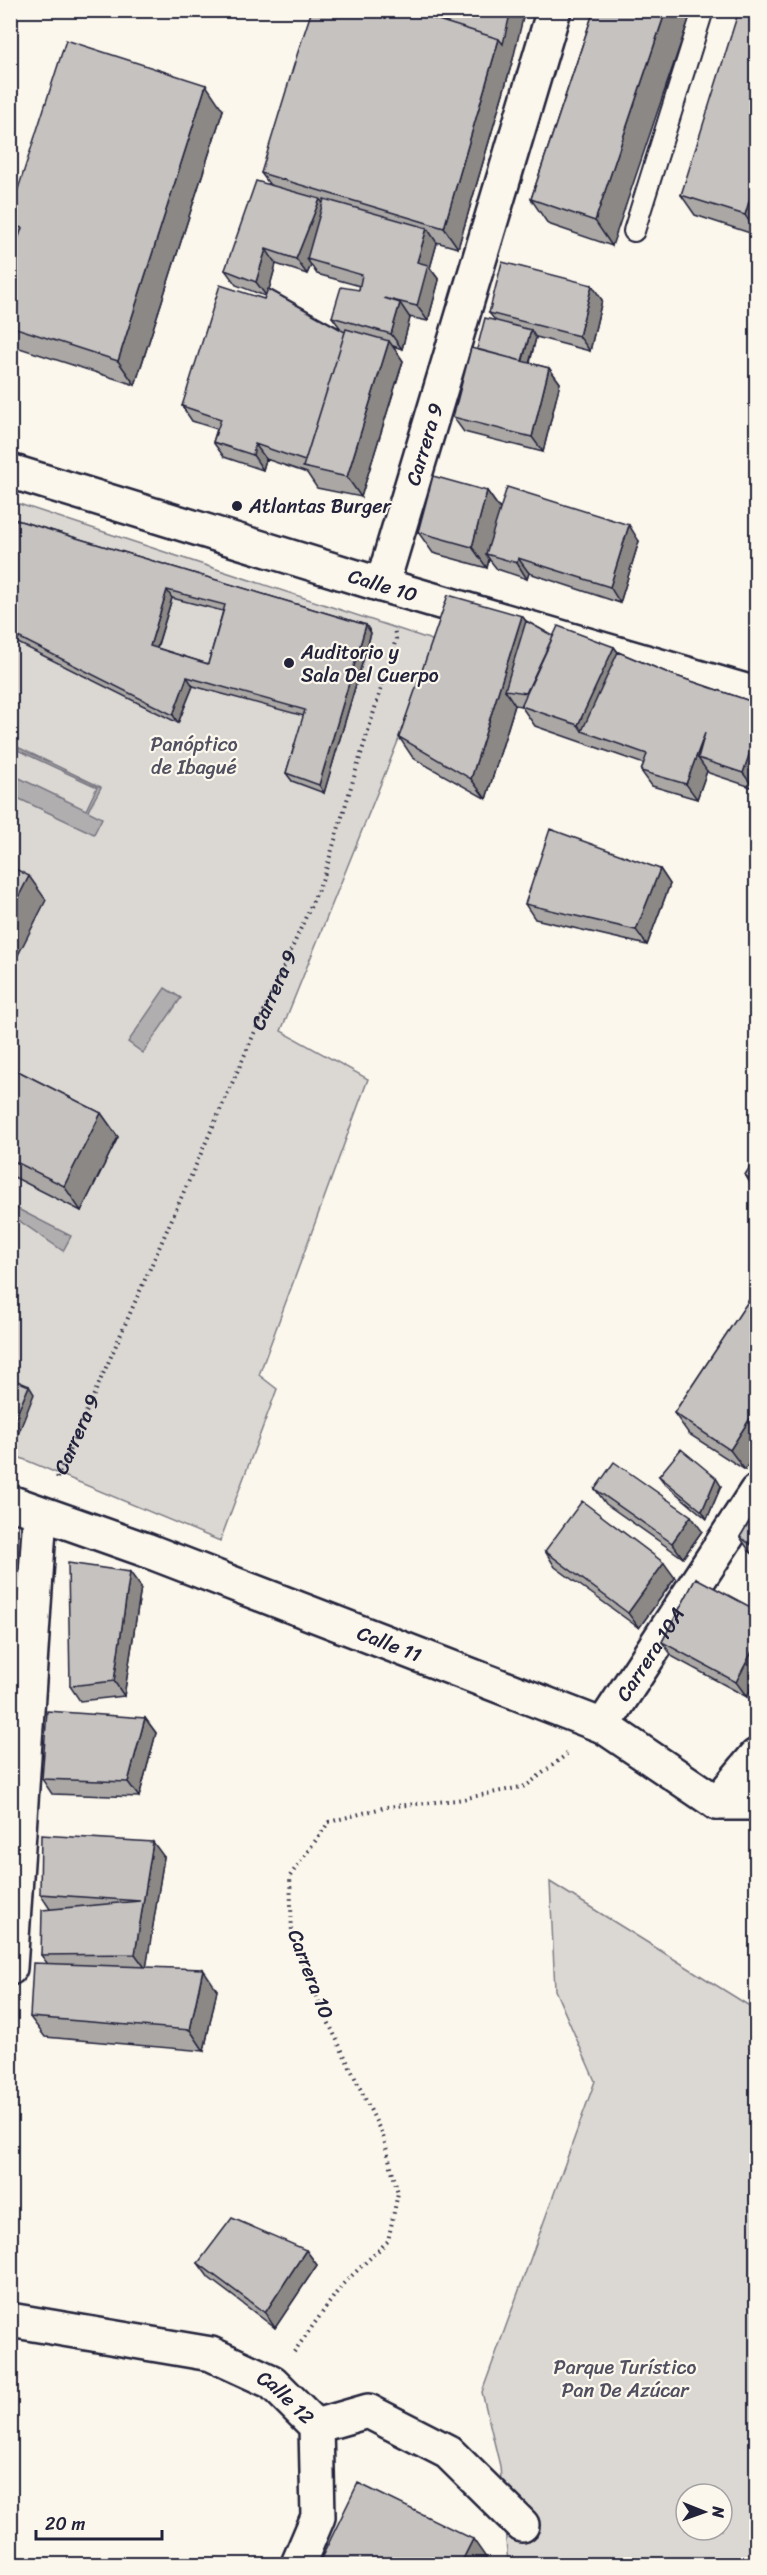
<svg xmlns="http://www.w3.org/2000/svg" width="767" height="2575" font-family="Sriracha,sans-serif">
  <rect width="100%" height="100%" fill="#fbf7ec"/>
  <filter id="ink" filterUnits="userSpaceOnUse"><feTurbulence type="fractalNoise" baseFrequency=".0167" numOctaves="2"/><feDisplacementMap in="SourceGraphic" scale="12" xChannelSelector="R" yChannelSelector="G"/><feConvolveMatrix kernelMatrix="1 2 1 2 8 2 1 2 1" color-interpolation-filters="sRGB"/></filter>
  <g filter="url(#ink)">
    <path fill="#dbd8d3" stroke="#7e7d87" stroke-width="1.5" fill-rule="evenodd" d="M10,501L438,642L281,1031L368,1079L259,1375L277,1389L220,1541L11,1454Z
      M550,1882L756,2010V2564H735L730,2559L724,2564H508L500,2466L482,2392L595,2081L555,1990ZM686,2494H722V2530H686Z"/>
    <path fill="#b1aeb0" stroke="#787681" stroke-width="1.5" d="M11,744L101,787L88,811L102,818L94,834L11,795V774L86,810L97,787L11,747Z
      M165,988L181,998L143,1053L128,1042Z
      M10,1205L71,1236L63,1251L11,1215Z"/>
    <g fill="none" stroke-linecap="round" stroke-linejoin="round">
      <g stroke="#22223b" stroke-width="24">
        <path id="service" d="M634,231L703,10"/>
      </g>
      <g stroke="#22223b" stroke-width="38">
        <g id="minor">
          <path id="s2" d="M10,471L382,585L756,694"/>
          <path id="s3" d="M382,585L554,10"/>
          <path id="s4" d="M10,1502L146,1550L603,1726L717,1803H756"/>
          <path id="s5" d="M603,1726L756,1492"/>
          <path d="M717,1803L756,1756"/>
          <path d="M10,1968L40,1514"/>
          <path d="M316,2426L368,2411L448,2452L522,2525"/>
        </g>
      </g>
      <g stroke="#22223b" stroke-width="38">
        <g id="tertiary">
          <path id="s6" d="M10,2320L211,2354L272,2382L316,2426L318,2517L298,2564"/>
        </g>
      </g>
      <g stroke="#22223b" stroke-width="4" stroke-dasharray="1.5 4.5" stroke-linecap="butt">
        <path id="s1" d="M57,1478L324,876L396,639L394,629"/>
        <path d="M294,2352L342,2285L388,2241L398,2193L383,2136L321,2007L292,1934L290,1876L329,1822L386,1807L457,1800L526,1786L567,1754"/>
      </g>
      <use href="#service" stroke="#fbf7ec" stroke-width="20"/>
      <use href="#minor" stroke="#fbf7ec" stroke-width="33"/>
      <use href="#tertiary" stroke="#fbf7ec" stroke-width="33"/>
    </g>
    <path fill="#aaa7a5" stroke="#22223b" stroke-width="1.5" fill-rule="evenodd" d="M594,10L612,246L548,224L531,199Z
      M756,10V235L695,215L681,195Z
      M513,59L458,248L436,242L437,243L430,268L439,280L428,321L409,317L410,318L402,349L393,346L403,361L361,497L317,488L307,473L266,459L263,470L224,457L213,442L217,429L192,421L182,406L264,299L265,296L236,285L225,270L270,185L261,173ZM276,264L307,274L311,265L317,274L360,286L359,290L332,317L341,329L269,289Z
      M223,110L135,385L10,345V263L19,239L10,227V214Z
      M602,300L590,351L536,337L530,363L549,368L560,383L543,452L464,432L453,417L495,320L489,313Z
      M487,491L500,509L639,541L620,603L529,573L527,579L497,569L489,559L487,568L433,553L418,532Z
      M10,518L366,625L371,633L324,793L292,781L286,773L304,716L193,686L178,723L10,639ZM172,598L223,611L208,664L157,648Z
      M522,616L526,621L553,636L614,647L618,652L673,675L756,703L754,788L709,773L707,771L697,799L652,786L641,771L644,764L535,726L521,706L515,705L486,799L413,758L399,737Z
      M660,869L670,884L647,945L535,919L525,904Z
      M10,1067L101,1113L118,1137L81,1211L10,1175Z
      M756,1157V1192L745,1175Z
      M749,1300L745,1470L689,1434L674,1413Z
      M659,1476L721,1486L707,1519L665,1484Z
      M595,1489L702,1531L683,1558L606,1504Z
      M756,1510V1556L750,1552L740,1537Z
      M545,1551L675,1578L639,1628L555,1567Z
      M696,1578L747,1697L673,1657L662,1642Z
      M141,1587L124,1696L80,1701L70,1686Z
      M145,1718L156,1733L139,1797L52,1794L42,1779Z
      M164,1857L146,1967L217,1990L204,2051L45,2037L30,2017L47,1963L41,1955L50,1909L40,1894Z
      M306,2250L317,2265L275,2328L209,2278L198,2263Z"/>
    <path fill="#8b8886" stroke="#22223b" stroke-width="1.5" d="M511,10H525L513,59L458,248L444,228L499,39Z
      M666,10H692L612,246L595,221Z
      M206,85L223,110L135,385L118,361Z
      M756,178V232L745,215Z
      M320,199L330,214L307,259L311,265L307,274L296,259Z
      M427,228L437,243L430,268L439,280L428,321L417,306V262Z
      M266,249L276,264L267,297L256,282Z
      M592,285L602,300L590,351L579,336Z
      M400,303L410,318L402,349L391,334Z
      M531,330L536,338L526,375L521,367Z
      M389,341L403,361L361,497L347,477Z
      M549,368L560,383L543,452L532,437Z
      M255,444L266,459L263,470L253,455Z
      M487,491L502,512L486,554L489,559L487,568L472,547Z
      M629,525L639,541L620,603L610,587Z
      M518,558L529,573L527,579L517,563Z
      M167,590L172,598L155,654L150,646Z
      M522,616L537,636L505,690L515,705L486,799L471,779Z
      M366,625L371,633L324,793L319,785Z
      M614,647L629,667L582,731L578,725Z
      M187,677L193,686L178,723L173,715Z
      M705,733L698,758L707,771L697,799L686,784Z
      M756,734V780L754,788L743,773Z
      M660,869L670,884L647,945L636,930Z
      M29,876L46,900L10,971V913Z
      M101,1113L118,1137L81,1211L64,1186Z
      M29,1386L34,1394L12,1450L10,1448V1430Z
      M756,1409V1452L745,1470L730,1450Z
      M716,1478L721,1486L707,1519L702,1511Z
      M691,1516L702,1531L683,1558L672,1543Z
      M664,1563L675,1578L639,1628L628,1613Z
      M130,1572L141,1587L124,1696L114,1681Z
      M756,1644V1679L747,1697L736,1682Z
      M145,1718L156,1733L139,1797L128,1782Z
      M153,1842L164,1857L146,1969L135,1954Z
      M203,1969L217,1990L204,2051L190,2030Z
      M306,2250L317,2265L275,2328L265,2313Z
      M473,2539L487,2559L484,2565H460Z"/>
    <path fill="#c6c2c0" stroke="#22223b" stroke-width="1.5" fill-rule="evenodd" d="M312,10H406L499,39L444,228L261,173L297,55Z
      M406,10H511L503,44L499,39Z
      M594,10H666L595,221L531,199Z
      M739,10H756V178L745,215L681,195Z
      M66,40L206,85L118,361L10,326V263L22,228L10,224V214Z
      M256,181L320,199L296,259L266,249L256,282L225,270Z
      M324,199L427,228L417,262L428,265L417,306L384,298L400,303L391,334L332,317L341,287L359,290L362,275L307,259Z
      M502,262L592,285L579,336L489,313Z
      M220,285L264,299L268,289L345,332L305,461L255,444L253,455L213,442L221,419L182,406Z
      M485,318L531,330L522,361L477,349Z
      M346,329L389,341L347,477L303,467Z
      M471,348L549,368L532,437L453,417Z
      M433,476L487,491L472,547L418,532Z
      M507,487L629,525L610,587L518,558L517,563L486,554Z
      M10,518L366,625L319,785L286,773L305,710L187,677L173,715L10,633ZM167,590L225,605L208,664L150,646Z
      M448,595L522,616L471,779L399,737Z
      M526,621L553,636L526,693L505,690Z
      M558,626L614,647L578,725L521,706Z
      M618,652L673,675L756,703V734L743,773L698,758L705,733L686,784L641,771L647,754L582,731Z
      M550,829L660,869L636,930L525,904Z
      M10,866L29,876L10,913Z
      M10,1067L101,1113L64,1186L10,1159Z
      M756,1157V1183L745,1175Z
      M749,1300L756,1305V1409L730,1450L674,1413Z
      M10,1378L29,1386L10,1430Z
      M681,1449L716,1478L702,1511L659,1476Z
      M614,1462L691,1516L672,1543L595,1489Z
      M582,1501L664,1563L628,1613L545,1551Z
      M756,1510V1548L740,1537Z
      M68,1563L130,1572L114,1681L70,1686Z
      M696,1578L756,1610V1644L736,1682L662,1642Z
      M47,1711L145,1718L128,1782L42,1779Z
      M41,1835L153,1842L135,1954L41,1955L42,1910L140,1901L40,1894Z
      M33,1963L203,1969L190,2030L30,2017Z
      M232,2218L306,2250L265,2313L198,2263Z
      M358,2483L473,2539L460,2565H318Z"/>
  </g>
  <g fill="#22223b" stroke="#fbf7ec" stroke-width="2">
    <circle cx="237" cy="506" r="6"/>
    <circle cx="289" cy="663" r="6"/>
  </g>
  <g text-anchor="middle" stroke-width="4.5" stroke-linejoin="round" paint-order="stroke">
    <g font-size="20" fill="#22223b" stroke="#fbf7ec">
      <text dy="7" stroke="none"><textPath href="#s3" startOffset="147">Carrera 9</textPath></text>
      <text dy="7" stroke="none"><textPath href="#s2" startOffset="390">Calle 10</textPath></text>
      <text dy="7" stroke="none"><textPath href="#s1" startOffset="534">Carrera 9</textPath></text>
      <text dy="7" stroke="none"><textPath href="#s1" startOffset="48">Carrera 9</textPath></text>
      <text dy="7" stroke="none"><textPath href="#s4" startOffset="405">Calle 11</textPath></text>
      <text dy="7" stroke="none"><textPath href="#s5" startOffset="86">Carrera 10A</textPath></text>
      <text transform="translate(311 1974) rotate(69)" y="7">Carrera 10</text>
      <text dy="7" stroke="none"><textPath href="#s6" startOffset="291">Calle 12</textPath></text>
    </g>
    <g font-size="20" fill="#22223b" stroke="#fbf7ec" text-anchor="start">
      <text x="249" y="513">Atlantas Burger</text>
      <text x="301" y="659">Auditorio y<tspan x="301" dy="23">Sala Del Cuerpo</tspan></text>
    </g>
    <g font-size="20" fill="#505061" stroke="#fbf7ec">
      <text x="194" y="751">Panóptico<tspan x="194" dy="23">de Ibagué</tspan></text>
      <text x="625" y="2374">Parque Turístico<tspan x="625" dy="23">Pan De Azúcar</tspan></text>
    </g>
  </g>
  <rect width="767" height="2575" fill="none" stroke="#fbf7ec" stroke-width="36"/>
  <rect x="18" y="18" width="731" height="2539" fill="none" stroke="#22223b" stroke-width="2" filter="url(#ink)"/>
  <g transform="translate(704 2512) rotate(91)"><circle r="28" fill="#fbf7ec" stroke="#a4a2a5" stroke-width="1.5"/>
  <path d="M0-4.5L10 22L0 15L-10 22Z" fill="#22223b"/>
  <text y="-9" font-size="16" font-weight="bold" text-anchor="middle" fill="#22223b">N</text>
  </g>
  <path d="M36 2530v9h126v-9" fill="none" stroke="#22223b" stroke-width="3"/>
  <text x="45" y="2530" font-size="18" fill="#22223b" stroke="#fbf7ec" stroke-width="4.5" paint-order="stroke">20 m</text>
</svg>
